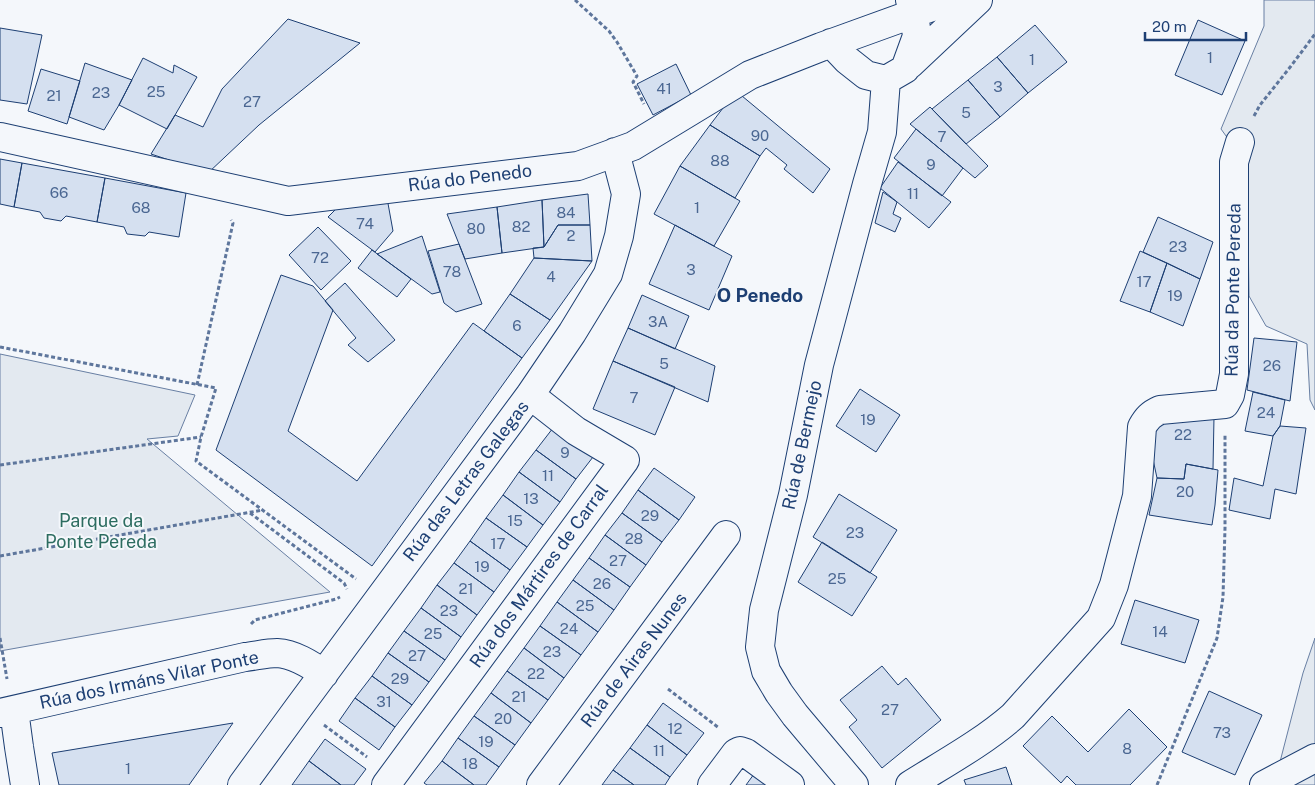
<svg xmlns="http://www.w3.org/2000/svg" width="1315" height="785" font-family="'Public Sans',sans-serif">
  <rect width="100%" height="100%" fill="#f4f7fb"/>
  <path fill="#e3e9f0" stroke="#687fa3" d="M1264,0H1315V410L1310,400L1307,344L1266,326L1249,296L1247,165L1221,129L1264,26Z
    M0,354L195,395L178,436L147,439L330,592L0,651Z
    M1315,638V785H1274L1303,673Z"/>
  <path fill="#d5e0f0" stroke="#1d3f73" d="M288,19L360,43L259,125L208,173L151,154L175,115L203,127L222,89Z
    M1198,20L1245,41L1222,95L1175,75Z
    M1035,25L1067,62L1028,93L997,57Z
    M0,28L42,35L27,104L0,100Z
    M997,57L1028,93L1000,117L968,80Z
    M143,58L173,73L174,65L197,77L167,129L119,105Z
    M85,63L132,80L119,105L104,130L69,117Z
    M676,64L691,95L653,115L637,84Z
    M41,69L80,81L67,124L28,111Z
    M968,80L1000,117L966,144L932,109Z
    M736,91L830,169L813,193L784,169L787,165L766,148L760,156L710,125Z
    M930,107L988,166L975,178L910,124Z
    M710,125L760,156L735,198L680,166Z
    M916,129L963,168L942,196L894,158Z
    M0,159L22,163L14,207L0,204Z
    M898,162L951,202L929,228L880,188Z
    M22,163L105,178L97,222L66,216L61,221L44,218L40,212L14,207Z
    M680,166L740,201L714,246L654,214Z
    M105,178L186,193L179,237L149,232L145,236L127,234L124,227L97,222Z
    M883,192L897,202L893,214L901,218L895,232L875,223Z
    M588,194L590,225H558L544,247L542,200Z
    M387,198L393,231L375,252L328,217L342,203Z
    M542,200L544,247L502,253L497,207Z
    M497,207L502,253L465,259L447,214Z
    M1158,217L1213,242L1200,279L1143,252Z
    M558,225H590L592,261L534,258L533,248L544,247Z
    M675,225L732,256L709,310L649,284Z
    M318,227L351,261L321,290L289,255Z
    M422,236L440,292L432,294L377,254Z
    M459,244L482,304L456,312L444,303L428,251Z
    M372,250L411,279L397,297L358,268Z
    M1140,251L1167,263L1150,312L1120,301Z
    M534,258L592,261L550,320L510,294Z
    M1167,263L1200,279L1183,326L1150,312Z
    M281,275L313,286L333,310L288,431L357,481L473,323L522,358L372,566L216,450Z
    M345,283L395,340L368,362L348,345L356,338L325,301Z
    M510,294L550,320L522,358L484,331Z
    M642,295L689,316L675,349L628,328Z
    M628,328L715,366L708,402L613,361Z
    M1254,338L1297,342L1290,401L1247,390Z
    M613,361L675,387L655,435L593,409Z
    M860,389L900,415L876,452L836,426Z
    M1253,392L1285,400L1280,426L1273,436L1245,431Z
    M1214,417L1213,469L1186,464L1184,479L1157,478L1151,450L1154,420Z
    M1280,426L1306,428L1296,494L1275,489L1270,519L1229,510L1234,478L1263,486L1273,436Z
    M553,428L593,457L576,479L536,450Z
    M536,450L576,479L560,502L519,472Z
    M1186,464L1218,470L1215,505L1212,525L1149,515L1157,478L1184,479Z
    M654,468L695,497L679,520L638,490Z
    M519,472L560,502L543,525L503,495Z
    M638,490L679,520L662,542L622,513Z
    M839,494L897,530L870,573L813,537Z
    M503,495L543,525L527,547L486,518Z
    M622,513L662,542L646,565L605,535Z
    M486,518L527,547L510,570L470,541Z
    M605,535L646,565L630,587L589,558Z
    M470,541L510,570L494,592L454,563Z
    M822,542L877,577L852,616L798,582Z
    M589,558L630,587L614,610L573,580Z
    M454,563L494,592L477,615L437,585Z
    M573,580L614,610L598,632L557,602Z
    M437,585L477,615L461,637L421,608Z
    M1135,600L1199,620L1185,663L1121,644Z
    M557,602L598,632L581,655L540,626Z
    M421,608L461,637L445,660L404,631Z
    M540,626L581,655L564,678L524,648Z
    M404,631L445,660L429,682L388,653Z
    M524,648L564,678L548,700L507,671Z
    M388,653L429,682L412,705L372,676Z
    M882,666L898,685L906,678L941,720L882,768L849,727L857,720L840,700Z
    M507,671L548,700L531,723L491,693Z
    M372,676L412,705L395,727L355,698Z
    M1209,691L1262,715L1235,775L1182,752Z
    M491,693L531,723L515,745L474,716Z
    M355,698L395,727L379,750L339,721Z
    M663,703L704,733L687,755L647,725Z
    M1129,709L1167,747L1130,785H1076L1067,776L1061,783L1023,746L1052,716L1088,752Z
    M474,716L515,745L499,767L458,738Z
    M233,723L189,785H59L52,753Z
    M647,725L687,755L670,777L630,748Z
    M458,738L499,767L486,785H474L442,761Z
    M325,739L366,769L354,785H341L309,761Z
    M630,748L670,777L665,785H634L613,770Z
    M309,761L341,785H292Z
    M442,761L474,785H427L424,783Z
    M1006,767L1012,785H966L964,780Z
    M613,770L634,785H602Z
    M754,774L769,785H746Z"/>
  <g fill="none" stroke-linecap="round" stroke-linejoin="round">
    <g stroke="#1d3f73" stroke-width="30">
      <path id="minor" d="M831,43L847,60L866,75L886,80L905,69L917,36L914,13L910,0
        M910,64L978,0
        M0,137L288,201L578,166L633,146L750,75L821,47L951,0
        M14,710L19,747L25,785
        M0,713L245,657C255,656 267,653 277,653C294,654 310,664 324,674
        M242,785L299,707L530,395L572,333L608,274L619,236L626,194L615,152
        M386,785L625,460L576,431L530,395
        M541,785L726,535
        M712,785L736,753L740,751L746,753L790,785
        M854,785L795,715L779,693L766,671L760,647L764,610L793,495L819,365L867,184L882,132L886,80
        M910,785C945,763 982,743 1013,716L1101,618L1114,585L1137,496L1142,427C1147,418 1151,414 1160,410L1225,404L1230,395L1234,374V162L1240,142
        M1264,785L1315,758"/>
    </g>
    <path stroke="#5e769c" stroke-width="3" stroke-dasharray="4 2.5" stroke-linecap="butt" d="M575,0L609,31L617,42L637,76L633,82L644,104
      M1254,116L1260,105L1291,66L1315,34
      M0,347L216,388L201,437L196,461L356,579
      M197,385L233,223L231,220
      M0,465L201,437
      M250,513L344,583L347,589
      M0,556L263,510
      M251,624L255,620L336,599L340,597
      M0,638L7,679
      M668,689L719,728
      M324,725L367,757
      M1157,785L1217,638L1223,597L1225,528V435"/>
    <use href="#minor" stroke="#f4f7fb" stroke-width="28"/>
  </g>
  <g text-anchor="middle" stroke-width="4" stroke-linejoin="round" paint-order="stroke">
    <g font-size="15" fill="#4b6792">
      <text x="1210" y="63">1</text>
      <text x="1032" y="65">1</text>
      <text x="998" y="92">3</text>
      <text x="664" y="94">41</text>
      <text x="156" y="97">25</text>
      <text x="101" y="98">23</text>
      <text x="54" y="101">21</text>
      <text x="252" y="107">27</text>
      <text x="966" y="118">5</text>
      <text x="760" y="141">90</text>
      <text x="942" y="142">7</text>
      <text x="720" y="166">88</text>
      <text x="931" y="170">9</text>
      <text x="59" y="198">66</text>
      <text x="913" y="199">11</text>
      <text x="141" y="213">68</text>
      <text x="697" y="213">1</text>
      <text x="566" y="218">84</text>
      <text x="365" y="229">74</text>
      <text x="521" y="232">82</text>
      <text x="476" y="234">80</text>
      <text x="571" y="241">2</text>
      <text x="1178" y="252">23</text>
      <text x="320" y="263">72</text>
      <text x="691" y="275">3</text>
      <text x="452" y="277">78</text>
      <text x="551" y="282">4</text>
      <text x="1144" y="287">17</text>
      <text x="1175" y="301">19</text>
      <text x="658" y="327">3A</text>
      <text x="517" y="331">6</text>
      <text x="664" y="369">5</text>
      <text x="1272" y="371">26</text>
      <text x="634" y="403">7</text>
      <text x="1266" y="418">24</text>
      <text x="868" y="425">19</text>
      <text x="1183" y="440">22</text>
      <text x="565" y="458">9</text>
      <text x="548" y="481">11</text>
      <text x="1185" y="497">20</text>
      <text x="531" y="504">13</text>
      <text x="650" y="521">29</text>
      <text x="515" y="526">15</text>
      <text x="855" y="538">23</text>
      <text x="634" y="544">28</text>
      <text x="498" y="549">17</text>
      <text x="618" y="566">27</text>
      <text x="482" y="572">19</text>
      <text x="837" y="584">25</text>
      <text x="602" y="589">26</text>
      <text x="466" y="594">21</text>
      <text x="585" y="611">25</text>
      <text x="449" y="616">23</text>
      <text x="569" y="634">24</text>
      <text x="1160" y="637">14</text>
      <text x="433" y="639">25</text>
      <text x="552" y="657">23</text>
      <text x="417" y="661">27</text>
      <text x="536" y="679">22</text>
      <text x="400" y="684">29</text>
      <text x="519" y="702">21</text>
      <text x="384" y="707">31</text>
      <text x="890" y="715">27</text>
      <text x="503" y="724">20</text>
      <text x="675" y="734">12</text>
      <text x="1222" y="738">73</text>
      <text x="486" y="747">19</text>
      <text x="1127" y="754">8</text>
      <text x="659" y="756">11</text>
      <text x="470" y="769">18</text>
      <text x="128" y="774">1</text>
    </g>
    <g font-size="18" fill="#1d3f73" stroke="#f4f7fb">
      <text transform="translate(470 178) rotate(-7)" y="6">Rúa do Penedo</text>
      <text transform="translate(1233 290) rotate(-89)" y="6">Rúa da Ponte Pereda</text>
      <text transform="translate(802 445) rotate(-78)" y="6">Rúa de Bermejo</text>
      <text transform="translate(466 481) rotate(-53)" y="6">Rúa das Letras Galegas</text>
      <text transform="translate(539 576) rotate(-54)" y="6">Rúa dos Mártires de Carral</text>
      <text transform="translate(634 660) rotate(-53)" y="6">Rúa de Airas Nunes</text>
      <text transform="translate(149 680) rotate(-12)" y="6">Rúa dos Irmáns Vilar Ponte</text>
    </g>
    <g font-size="18" fill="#2c6c60" stroke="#f4f7fb">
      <text x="101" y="527">Parque da<tspan x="101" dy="21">Ponte Pereda</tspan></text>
    </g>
    <g font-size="19" font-weight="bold" fill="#1d3f73" stroke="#f4f7fb">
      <text x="760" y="302">O Penedo</text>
    </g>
  </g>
  <path d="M1145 32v8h101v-8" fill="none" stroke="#1d3f73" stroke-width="2.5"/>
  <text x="1152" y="32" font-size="15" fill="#1d3f73" stroke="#f4f7fb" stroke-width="4" paint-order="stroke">20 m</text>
</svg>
